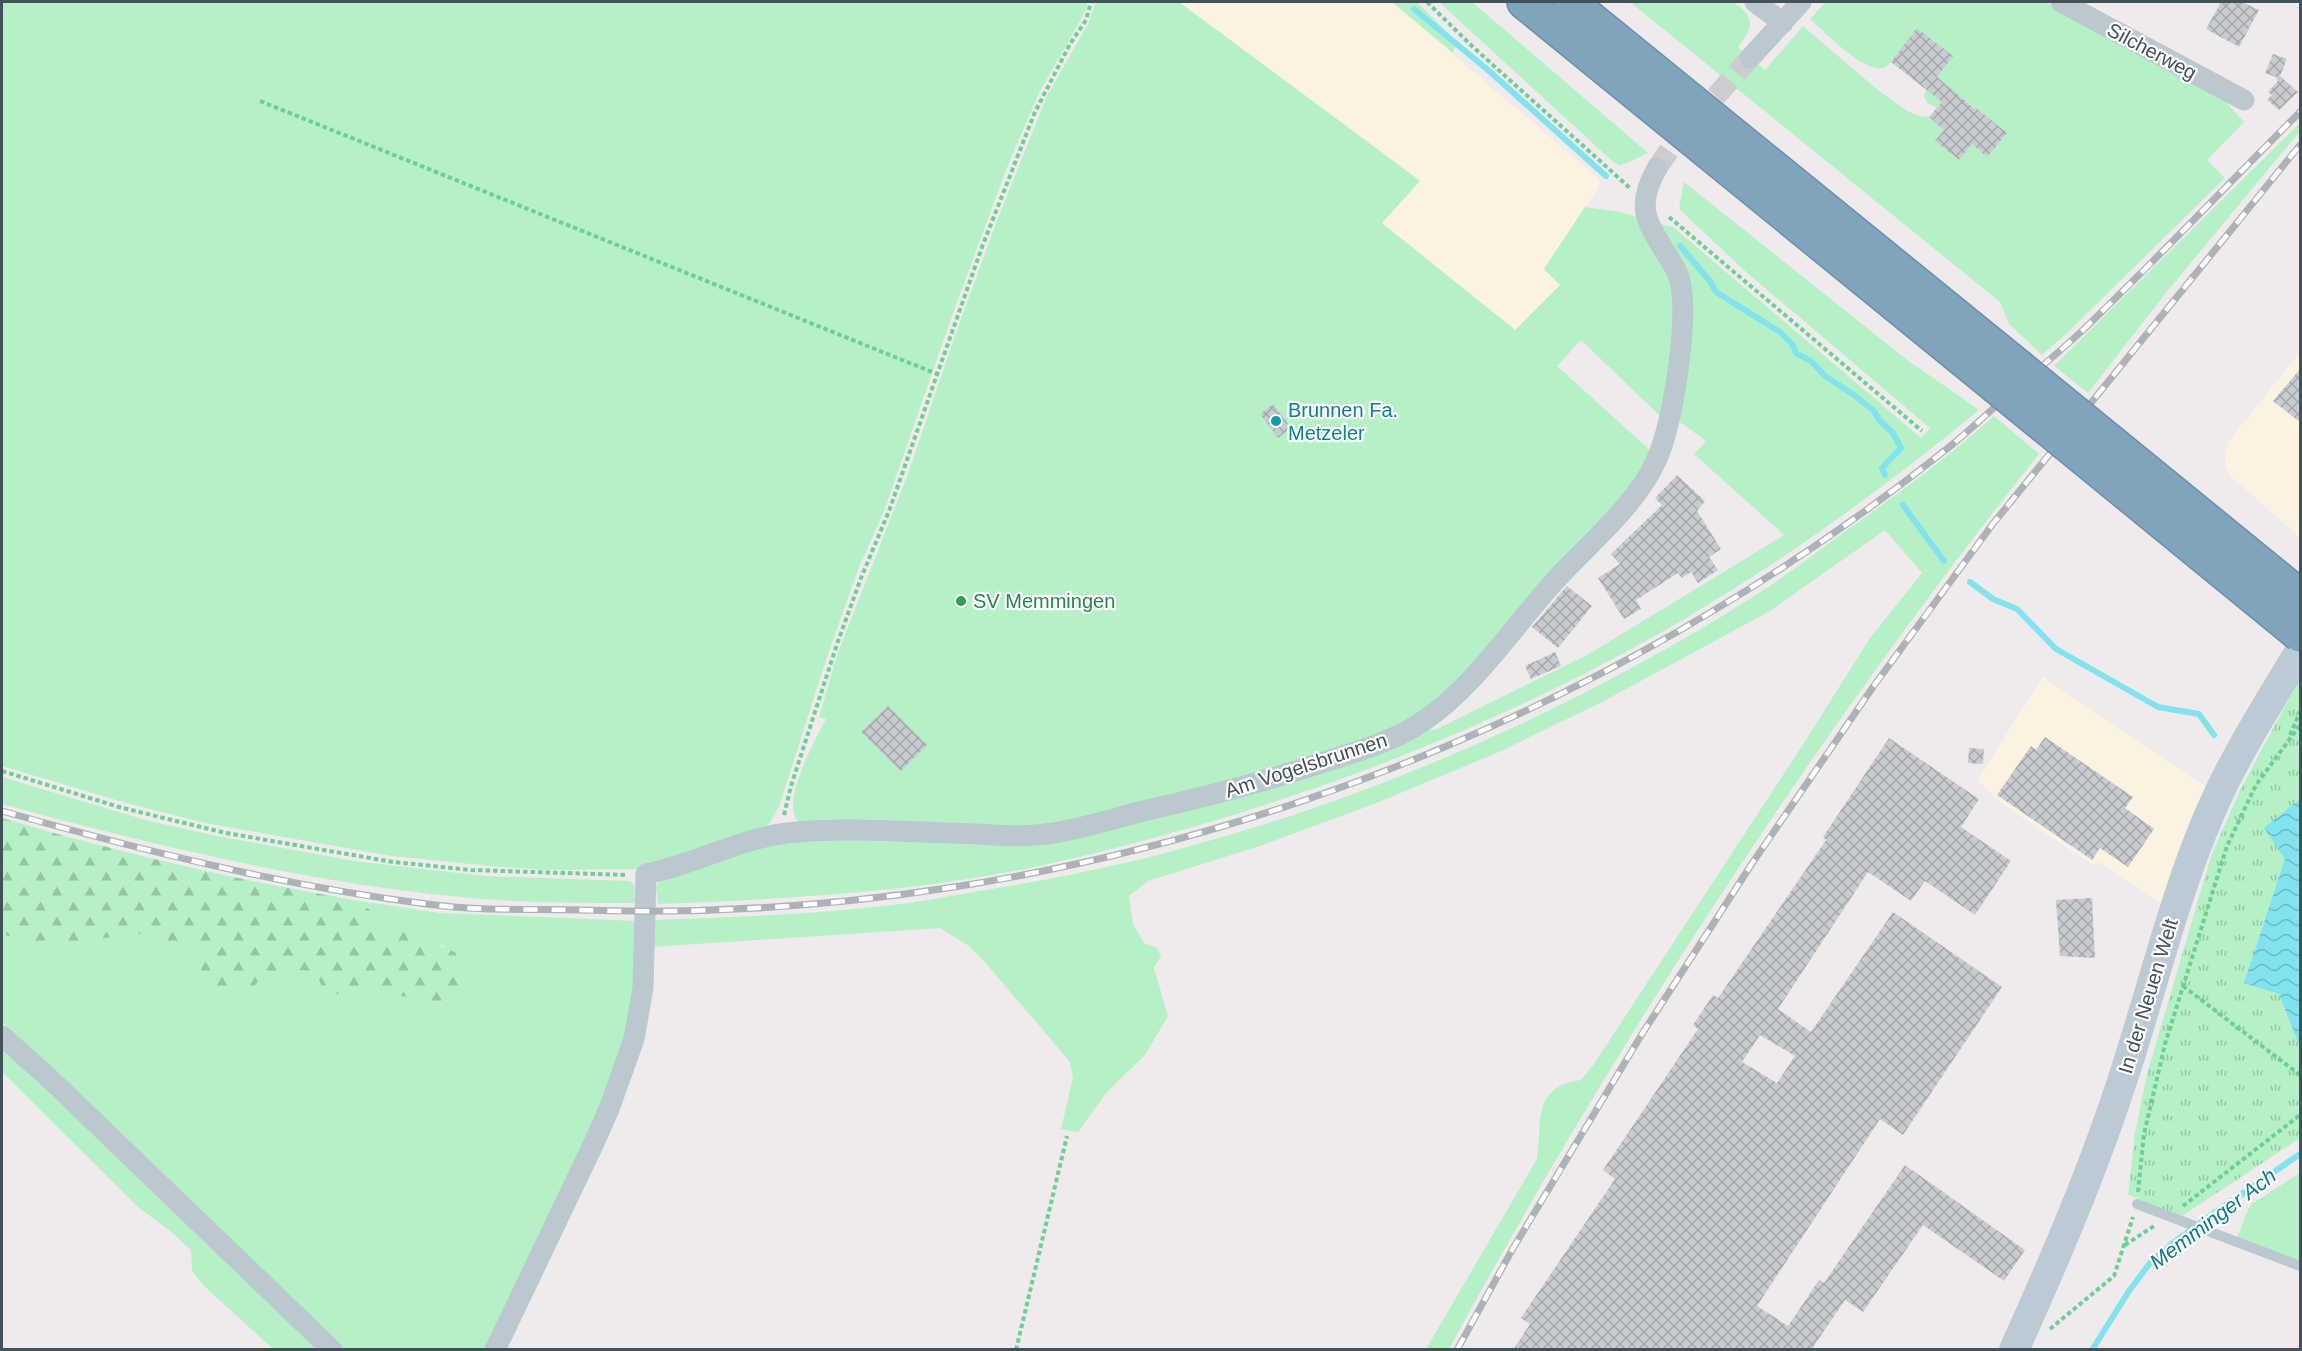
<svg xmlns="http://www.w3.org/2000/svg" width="2302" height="1351" font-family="Helvetica,sans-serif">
  <defs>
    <pattern id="forest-firs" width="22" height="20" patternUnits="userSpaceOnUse" patternTransform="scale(1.5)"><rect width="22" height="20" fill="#b6f0c7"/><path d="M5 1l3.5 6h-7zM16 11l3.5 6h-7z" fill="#96c5a5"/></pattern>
    <pattern id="park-tufts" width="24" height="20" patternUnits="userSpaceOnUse" patternTransform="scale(1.5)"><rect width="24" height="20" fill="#b6f0c7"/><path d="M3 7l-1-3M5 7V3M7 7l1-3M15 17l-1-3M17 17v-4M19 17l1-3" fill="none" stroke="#96c5a5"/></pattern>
    <pattern id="water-waves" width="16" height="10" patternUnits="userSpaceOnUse" patternTransform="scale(1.5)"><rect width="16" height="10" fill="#82e3ee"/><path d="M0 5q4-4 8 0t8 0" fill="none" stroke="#6cbac4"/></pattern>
    <pattern id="building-cross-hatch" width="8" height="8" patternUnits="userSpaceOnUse" patternTransform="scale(1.5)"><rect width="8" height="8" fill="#c8ccd1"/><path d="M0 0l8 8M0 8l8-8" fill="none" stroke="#a4a8ad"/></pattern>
  </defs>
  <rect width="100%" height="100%" fill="#efebec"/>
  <path fill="#fcf2e2" d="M1179,2H1392L1600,180L1598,189L1544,269L1560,285L1516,330L1382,223L1420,180Z
    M2300,352V537L2231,477L2225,466V453L2228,442Z
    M2043,677L2207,787L2191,818L2173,863L2161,904L2099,862L2095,866L2081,857L2001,803L1977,780Z"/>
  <path fill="#b6f0c7" d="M2,2H1087V7L1080,21L1039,93L1008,165L957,302L884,511L859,567L826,660L780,804L770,823L762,829L644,869L546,870L490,866L392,856L205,823L126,803L2,766Z
    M1096,2H1179L1420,181L1382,223L1515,330L1560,285L1544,269L1585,207C1602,210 1621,210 1636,217L1641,229L1668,270L1675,297L1663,419L1581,340L1557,366L1652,452L1623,495L1467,672L1425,712L1354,746L1050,827L800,824C778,804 815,741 826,719L819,717L837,655L908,474L951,347L996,223L1047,96L1088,24Z
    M1392,2H1417L1456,41L1453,53Z
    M1439,2H1472L1648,153L1620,166L1611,160Z
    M1630,2H1733C1756,16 1753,28 1738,47L1765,70L1803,26L1879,91L1907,111L1920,116L1929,117L1944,130L1935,141L1959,160L1972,144L1987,156L2006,133L1952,90L1937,108L1927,103L1924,96L1926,90L1952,57L1917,29C1908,40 1899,57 1887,66C1870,80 1824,31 1810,19L1826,2H2045L2131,46L2225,101L2244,122L2207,160L2225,178L2066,334L2042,355L2009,324L2000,302Z
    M2300,123V131L2169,289L2088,393L2054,366Z
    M1684,182L1906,359L1979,410C1888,485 1792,555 1691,615C1490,734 1266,816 1039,866C914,893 785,899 658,904L656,887L662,878L752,848L820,839L1020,846L1421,729L1435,730L1589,654L1784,535L1694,454L1706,441L1676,419L1685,362L1661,224L1673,227L1921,438L1930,428L1745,271L1679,209Z
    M1994,416L2039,454C1818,732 1618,1038 1449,1349H1426L1537,1159C1543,1121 1531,1087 1581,1080L1594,1064L1802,746L1870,638L1922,573L1885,530L1770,611L1602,702L1499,752L1374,804L1260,846L1148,881L1129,896L1133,924L1144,943L1157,948L1161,956L1154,968L1168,1016L1145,1055L1106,1093L1078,1132L1061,1129L1073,1078L1070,1062L984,961L969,946L940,928L651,947L653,920C738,917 824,914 909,903C931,900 953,895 974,892C1042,881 1110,868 1176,850C1379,796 1575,709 1753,597C1784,577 1813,555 1843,533C1895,496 1946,459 1994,416Z
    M2,777L149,821L217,836L354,861L484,876L630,881L634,884L635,903C577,903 519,903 461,897C305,882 152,845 2,804Z
    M354,900L440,913L638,921L631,1016L615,1075L488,1349H342L2,1022V934L38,945L68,946L97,939L139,934L193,948L201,966L202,982L266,971L287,976L303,970L318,978L324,991L347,996L360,986L440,1005H450L445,946L378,924L369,909Z
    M2,1050L22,1067L318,1349H273L203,1285L192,1270L191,1250L169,1230L139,1208L2,1072Z
    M2300,1173V1262L2237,1237L2250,1205Z"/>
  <path fill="url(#forest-firs)" d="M2,818C117,852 235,880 354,900L369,909L378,924L428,939L456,953C459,974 462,986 451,1005H440L360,986L347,996L324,991L318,978L303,970L287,976L266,971L250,992L225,991L202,982L201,966L193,948L139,934L97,939L68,946L38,945L2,934Z"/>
  <path fill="url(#park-tufts)" d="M2300,678V1138L2182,1216L2128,1195L2135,1133L2147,1074L2211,856L2240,790Z"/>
  <path fill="url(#water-waves)" d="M2300,799V1047L2279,994L2244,983L2285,859L2264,828Z"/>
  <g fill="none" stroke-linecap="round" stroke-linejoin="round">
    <path stroke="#82e3ee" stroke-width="6" d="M1414,9L1488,70L1606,176
      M1680,246L1710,281L1716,292L1780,332L1793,345L1796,353L1812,362L1825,376L1854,395L1874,411L1879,420L1893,433L1901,448L1882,468L1885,475
      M1903,505L1944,561
      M1970,582L1993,599L2017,609L2056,649L2158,707L2199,714L2214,735
      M2092,1350L2129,1291L2150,1263L2173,1243L2210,1216L2300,1154"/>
  </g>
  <path fill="url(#building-cross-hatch)" fill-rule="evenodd" d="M2221,2H2242L2259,10L2239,47L2206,29Z
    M1917,28L1953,56L1937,77L1975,109L1976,108L2007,133L1987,157L1972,144L1959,160L1935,141L1944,130L1929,117L1942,102L1891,62Z
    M2273,54L2287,59L2280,76L2298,92L2279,110L2267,100L2272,95L2268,92L2278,81L2276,77L2265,73Z
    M2301,368V423L2273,401Z
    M1273,404L1291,428L1278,438L1260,414Z
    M1677,475L1705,501L1697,511L1721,549L1709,557L1718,570L1698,583L1691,572L1682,578L1678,573L1636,600L1641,609L1624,619L1598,578L1620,564L1611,554L1662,505L1655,498Z
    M1567,586L1592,606L1558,648L1532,627Z
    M1555,652L1561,666L1531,679L1525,666Z
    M888,706L927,745L901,771L861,732Z
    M2045,737L2133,797L2125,808L2154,829L2128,867L2100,848L2092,860L1997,795L2031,746L2036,750Z
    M1889,738L1979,799L1961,827L2011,861L1975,915L1925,881L1911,901L1868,872L1778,1009L1811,1032L1893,912L2002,987L1903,1135L1880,1119L1757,1306L1788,1326L1819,1280L1824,1283L1905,1165L2025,1250L2004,1281L1923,1225L1863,1312L1845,1300L1811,1350H1513L1530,1324L1521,1318L1615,1179L1603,1170L1698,1029L1693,1025L1713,995L1718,998L1826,840L1823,837ZM1760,1035L1795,1056L1777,1083L1742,1062Z
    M1969,748L1984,749L1983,764L1968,763Z
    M2092,898L2095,958L2060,956L2056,900Z"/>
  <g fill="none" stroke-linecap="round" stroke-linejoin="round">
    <path stroke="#cdcccf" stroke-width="21" stroke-dasharray="21 10" stroke-linecap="butt" d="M1657,168L1676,141L1750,58"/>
    <g stroke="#6c8fa9" stroke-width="36">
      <path id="highway" d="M1524,2L1994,385
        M1570,2L2018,366"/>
    </g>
    <path stroke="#6ece95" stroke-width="4" stroke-dasharray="4.5 3" stroke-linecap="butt" d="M1427,2L1473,47L1630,188
      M260,101L937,374
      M1669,217L1922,431
      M2290,735L2300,712
      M2,771L119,807L172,820L226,833L393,862L471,870L627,875
      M784,815L791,786L837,644L861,578L889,511L982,247L1035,112L1070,44L1086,20L1091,2
      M2183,986L2300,1075
      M2138,1192L2144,1134L2165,1044L2227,846L2256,785L2300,725
      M2183,1206L2300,1115
      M2125,1245L2154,1226
      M2050,1329L2114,1276L2133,1217
      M1016,1350L1067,1136"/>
    <path stroke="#bbc8cf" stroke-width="10" d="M2137,1204L2300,1266"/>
    <path stroke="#bbc8cf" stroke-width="21" d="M1755,2L1783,23
      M2061,2L2244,100
      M1750,58L1801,2
      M2,1036L50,1079L332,1350
      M495,1350L593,1145L609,1109L634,1039L643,988L646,874C694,865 738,839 787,833C846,826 917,833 977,834C997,835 1016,837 1036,835C1072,832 1108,820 1143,811C1205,797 1267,781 1327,761C1359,751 1394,741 1422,722C1472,689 1512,629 1552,584C1586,546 1635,507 1656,461C1673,424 1689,320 1680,281C1678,271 1672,263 1667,255C1645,220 1636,206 1657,168"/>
    <path stroke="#bbcad4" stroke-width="30" d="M2014,1350C2055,1259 2095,1166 2125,1072C2153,986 2174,897 2210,813C2234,757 2268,704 2300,651"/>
    <use href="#highway" stroke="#81a4bd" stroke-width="33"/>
    <g stroke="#adb2b7" stroke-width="7">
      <path id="rail" d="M2,811C141,850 283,886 427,904C477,911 530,909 580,910C1072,927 1565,754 1948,448C1968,432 1987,414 2006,397C2032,375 2058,353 2083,330C2157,259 2228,184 2300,112
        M1457,1350L1512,1250L1642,1034L1753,862L1873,687L1992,525L2300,145"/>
    </g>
    <use href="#rail" stroke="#fff" stroke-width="4.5" stroke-dasharray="14" stroke-linecap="butt"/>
    <g stroke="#6c8fa9" stroke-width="36" stroke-linecap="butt">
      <path id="highway-bridge" d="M2018,366L2300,596
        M1994,385L2300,635"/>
    </g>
    <use href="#highway-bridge" stroke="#81a4bd" stroke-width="33"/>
  </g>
  <circle fill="#0f9aa8" stroke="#fff" stroke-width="2" cx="1276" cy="421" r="6"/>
  <circle fill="#2e9e5b" stroke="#fff" stroke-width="2" cx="961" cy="601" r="6"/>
  <g text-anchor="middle" stroke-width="4.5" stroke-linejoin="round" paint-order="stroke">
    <g font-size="20" fill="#43515a" stroke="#fff">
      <text transform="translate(2152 51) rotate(28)" y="7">Silcherweg</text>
      <text transform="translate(1306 765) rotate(-18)" y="7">Am Vogelsbrunnen</text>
      <text transform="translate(2148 996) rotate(-73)" y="7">In der Neuen Welt</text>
    </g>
    <g font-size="20" fill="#0d838f" stroke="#fff" text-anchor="start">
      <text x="1288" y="417">Brunnen Fa.<tspan x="1288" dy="23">Metzeler</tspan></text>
    </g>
    <g font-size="20" fill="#27864d" stroke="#fff" text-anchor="start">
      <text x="973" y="608">SV Memmingen</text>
    </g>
    <g font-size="21" font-style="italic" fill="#097d8b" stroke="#fff">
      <text transform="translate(2213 1219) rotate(-37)" y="7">Memminger Ach</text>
    </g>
  </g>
  <rect width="2302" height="1351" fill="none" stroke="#43515a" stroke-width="6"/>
</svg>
